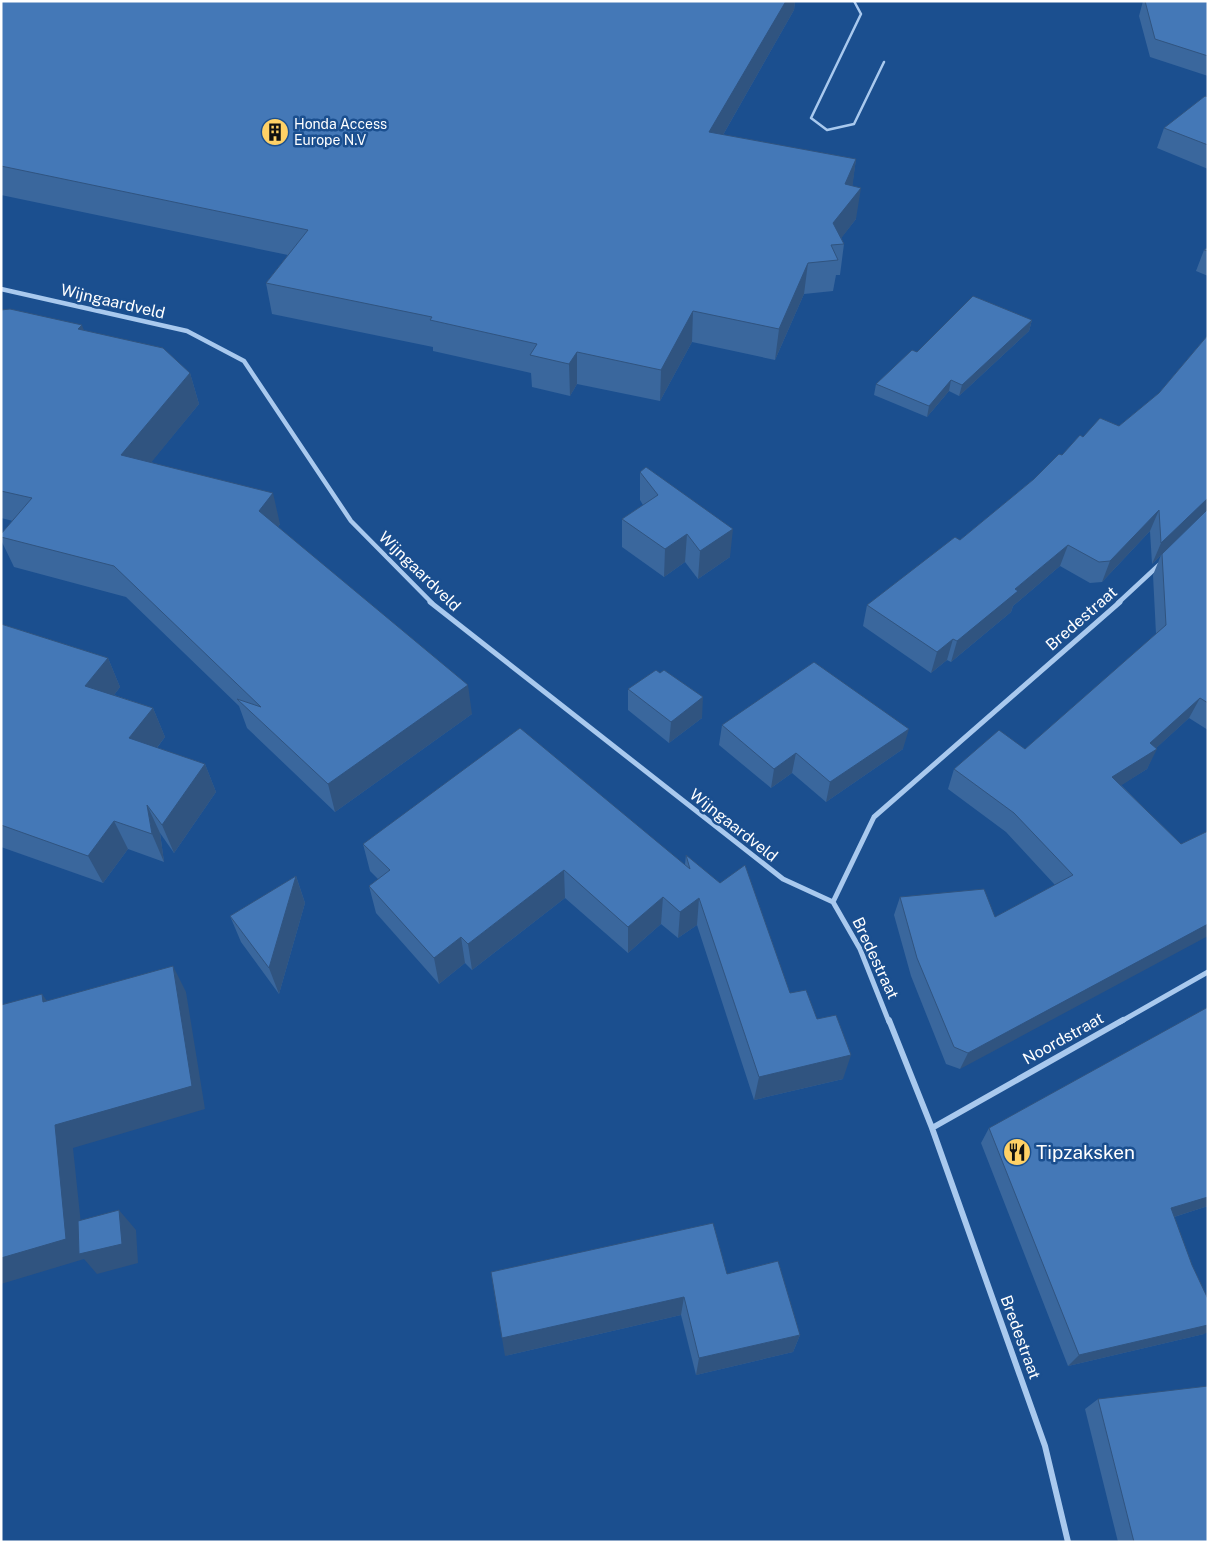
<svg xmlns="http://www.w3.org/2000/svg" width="1209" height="1543" font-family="'Public Sans',sans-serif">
  <rect width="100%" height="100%" fill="#1b4f8f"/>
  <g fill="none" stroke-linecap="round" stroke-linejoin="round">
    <path stroke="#a9c9ee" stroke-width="2.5" d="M854,1L861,14L811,118L827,130L854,124L884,62"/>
    <path stroke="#a9c9ee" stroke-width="4.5" d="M1,289L187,331L244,361L351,521L432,603
      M1118,603L1160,564"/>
    <path stroke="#a9c9ee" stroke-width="5" d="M430,602L783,879L833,902
      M889,1022L860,949L833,902L874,817L1120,602
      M1120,1022L1208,972"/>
    <path stroke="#a9c9ee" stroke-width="6" d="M889,1020L932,1128L1045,1446L1068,1542
      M932,1128L1123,1020"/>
  </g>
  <path fill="#3a679d" d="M1,1H795L794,10L723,135L856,159L852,186L856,219L841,238L844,244L840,275H836L833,291L804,294L775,360L692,342L660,401L577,384L570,396L532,387L531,373L433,351V347L272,314L266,283L288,255L1,195Z
    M1143,1H1208V76L1150,57L1139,16Z
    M1208,97V169L1157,148L1164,128Z
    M1208,247V276L1196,271L1204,250Z
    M1,310L84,330L190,373L199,404L151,462L280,524L278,527L472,714L335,812L247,728L239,706L126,597L14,567L1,540V534L13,521L1,518Z
    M1032,320L1029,331L959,396L949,391L927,417L874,395L876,384L917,352Z
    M1208,335V730L1189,718L1156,748L1147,769L1121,785L1181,844L960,1069L946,1064L911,976L894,915L900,897L995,917L1055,885L1006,832L948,789L954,769L1025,749L1156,634L1153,575L1161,555L1152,564L1150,531L1102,582L1090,583L1060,566L1013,606L1011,612L951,662L947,660L931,673L863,626L867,605L960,540L1034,479L1083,437L1119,426L1159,393Z
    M640,472L730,557L698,579L685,562L664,577L622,547V519L643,505L640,500Z
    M1,624L108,658L120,687L114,695L153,708L165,737L157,748L205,764L216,792L174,853L160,833L164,862L128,849L103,883L1,847Z
    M660,673L702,718L669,743L628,710V689Z
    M722,725L903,749L826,802L792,773L771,788L719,745Z
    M363,844L685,864L686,855L790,993L817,1019L843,1079L754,1100L697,925L678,938L661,924L628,953L565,898L472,970L465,963L439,984L376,913L369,886L378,879L370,871Z
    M296,876L305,903L279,994L241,942L230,916Z
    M989,1128L1208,1206L1174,1217L1204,1334L1068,1366L981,1143Z
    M727,1274L800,1335L793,1352L696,1375L681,1315L505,1356Z
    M1098,1399L1208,1542H1118L1085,1409Z"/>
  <path fill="#305480" d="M786,1H795L794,10L707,163L709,132Z
    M856,159L852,190L861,188L856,219L836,245L833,223L845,184Z
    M808,263L804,294L775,360L779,329Z
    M693,311L692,342L660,401L661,370Z
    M1032,320L1029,331L959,396L962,385Z
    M82,325L93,356L78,329Z
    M577,352V384L570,396L569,364Z
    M190,373L199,404L132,486L121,455Z
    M951,380L949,391L927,417L929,406Z
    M273,493L280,524L267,542L259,511Z
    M1208,498V511L1205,512L1152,564L1161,543Z
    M1159,510L1150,531L1102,582L1110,561Z
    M733,529L730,557L698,579L700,551Z
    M687,534L685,562L664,577L665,549Z
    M1068,545L1060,566L1013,606L1011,612L951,662L957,641L1015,589Z
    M953,639L947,660L931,673L937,652Z
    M108,658L120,687L99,715L85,686Z
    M468,685L472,714L335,812L328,784Z
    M703,697L702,718L669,743L671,722Z
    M1200,698L1189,718L1152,752L1157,749L1147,769L1103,797L1112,777Z
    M153,708L165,737L142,767L129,738Z
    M909,729L903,749L826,802L830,782Z
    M796,753L792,773L771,788L774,769Z
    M205,764L216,792L174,853L162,825Z
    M147,805L160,833L164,862L152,834Z
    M114,821L128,849L103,883L88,856Z
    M564,870L565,898L472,970L468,944Z
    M296,876L305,903L279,994L269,968Z
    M663,897L661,924L628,953V927Z
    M699,898L697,925L678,938L680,912Z
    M1208,924V936L960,1069L968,1053Z
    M461,937L465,963L439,984L434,958Z
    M173,966L186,992L205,1109L73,1148L84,1253L119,1210L136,1230L138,1263L97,1274L84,1259L1,1284V1258L55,1125Z
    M42,994L60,1019L43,1002Z
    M851,1055L843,1079L754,1100L759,1077Z
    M1208,1197V1206L1158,1222L1171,1208Z
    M684,1297L681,1315L505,1356L502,1338Z
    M1208,1325V1332L1204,1334L1068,1366L1079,1355Z
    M800,1335L793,1352L696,1375L699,1358Z"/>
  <path fill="#4478b7" stroke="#305480" d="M1,1H786L709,132L856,159L845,184L861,188L833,223L844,244L831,245L838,260L808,263L779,329L693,311L661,370L577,352L569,364L530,355L537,344L430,320L432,317L266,283L308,230L1,166Z
    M1145,1H1208V56L1155,39Z
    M1205,96L1208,97V145L1164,128Z
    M1208,247V251L1204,250Z
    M973,296L1032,320L962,385L951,380L929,406L876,384L912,350L917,352Z
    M10,309L82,325L78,329L163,348L190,373L121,455L273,493L259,511L468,685L328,784L237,699L261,707L114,566L1,537V534L32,498L1,491V310Z
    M1208,335V498L1161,543L1159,510L1110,561L1099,562L1068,545L1015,589L1018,591L957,641L953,639L937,652L867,605L955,537L960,540L1034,479L1059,454L1062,455L1080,435L1083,437L1100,418L1119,426L1159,393Z
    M646,467L733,529L700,551L687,534L665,549L622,519L658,495L640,472Z
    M1208,509V703L1200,698L1150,743L1157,749L1112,777L1181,844L1208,831V924L968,1053L954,1047L917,958L900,897L984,889L995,917L1073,875L1014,813L954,769L999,730L1025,749L1166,625L1162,554Z
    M1,624L108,658L85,686L153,708L129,738L205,764L162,825L147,805L152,834L114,821L88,856L1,825Z
    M814,662L909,729L830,782L796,753L774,769L722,725Z
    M656,670L660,673L664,670L703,697L671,722L628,689Z
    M520,728L690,869L686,855L720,883L745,865L790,993L806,990L817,1019L836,1015L851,1055L759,1077L699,898L680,912L663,897L628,927L564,870L468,944L461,937L434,958L369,886L390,870L363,844Z
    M296,876L269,968L230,916Z
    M173,966L192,1086L55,1125L66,1239L1,1258V1005L42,994L43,1002Z
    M1208,1007V1197L1171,1208L1192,1265L1208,1299V1325L1079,1355L989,1128Z
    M119,1210L122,1244L79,1254L78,1221Z
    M713,1223L727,1274L778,1261L800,1335L699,1358L684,1297L502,1338L491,1272Z
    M1208,1386V1542H1134L1098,1399Z"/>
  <defs>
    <g id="building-disc" transform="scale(1.4375)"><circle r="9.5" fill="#ffd166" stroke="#1b4f8f"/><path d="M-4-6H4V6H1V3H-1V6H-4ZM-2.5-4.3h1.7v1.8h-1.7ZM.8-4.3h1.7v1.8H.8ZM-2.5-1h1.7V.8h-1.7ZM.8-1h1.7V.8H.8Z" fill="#111"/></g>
    <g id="restaurant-disc" transform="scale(1.4375)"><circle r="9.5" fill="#ffd166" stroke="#1b4f8f"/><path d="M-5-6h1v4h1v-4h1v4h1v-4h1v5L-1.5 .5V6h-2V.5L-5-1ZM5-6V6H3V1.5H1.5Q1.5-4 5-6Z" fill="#111"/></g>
  </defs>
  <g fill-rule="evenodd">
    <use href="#building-disc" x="275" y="132"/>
    <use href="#restaurant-disc" x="1017" y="1152"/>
  </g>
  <g text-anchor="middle" stroke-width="5" stroke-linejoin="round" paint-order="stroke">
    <g font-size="14" fill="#fff" stroke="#1b4f8f" text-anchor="start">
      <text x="294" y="129">Honda Access<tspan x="294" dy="16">Europe N.V</tspan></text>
    </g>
    <g font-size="16" fill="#fff" stroke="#1b4f8f">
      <text transform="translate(113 301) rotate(13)" y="6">Wijngaardveld</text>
      <text transform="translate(420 571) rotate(44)" y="6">Wijngaardveld</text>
      <text transform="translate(1081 618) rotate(-41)" y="6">Bredestraat</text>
      <text transform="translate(734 825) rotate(38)" y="6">Wijngaardveld</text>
      <text transform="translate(876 958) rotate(65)" y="6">Bredestraat</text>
      <text transform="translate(1063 1038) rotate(-29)" y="6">Noordstraat</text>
      <text transform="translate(1021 1337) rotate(70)" y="6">Bredestraat</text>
    </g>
    <g font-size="19" fill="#fff" stroke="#1b4f8f" text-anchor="start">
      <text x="1036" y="1159">Tipzaksken</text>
    </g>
  </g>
  <rect width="1209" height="1543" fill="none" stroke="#ffffff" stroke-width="5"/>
</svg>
